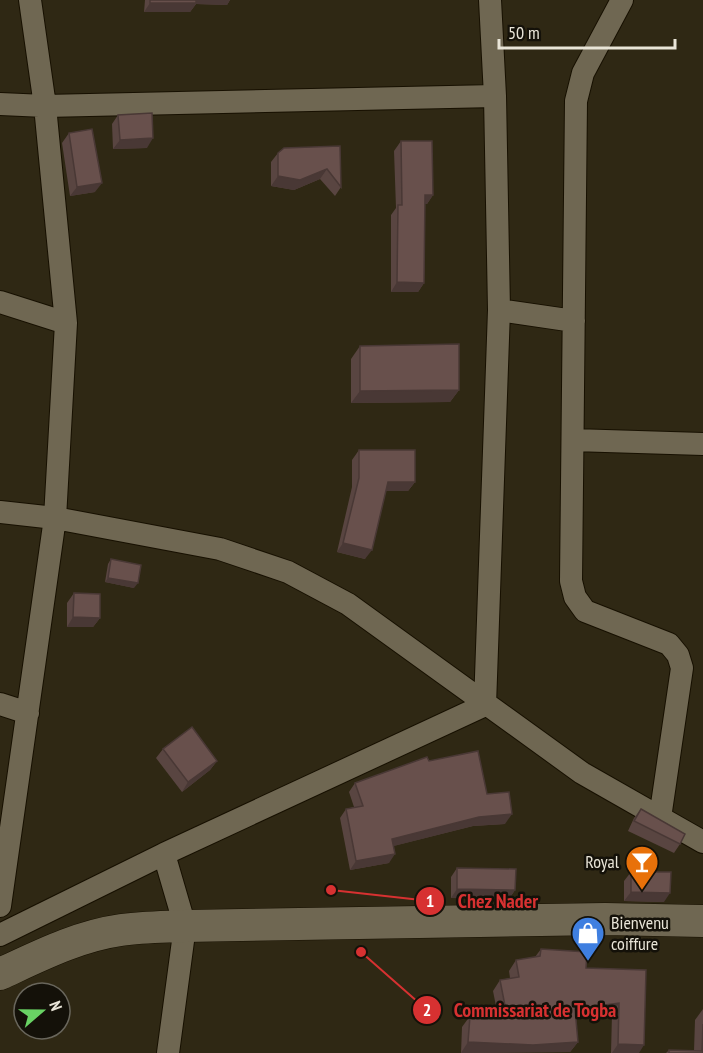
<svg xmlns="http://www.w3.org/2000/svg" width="703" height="1053" font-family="'PT Sans Narrow',sans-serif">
  <rect width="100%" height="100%" fill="#2f2814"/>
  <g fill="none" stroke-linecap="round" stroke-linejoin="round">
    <g stroke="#171001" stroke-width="24">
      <path id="street" d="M622,0L583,73L576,101L571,581L575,597L585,611L669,644L678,655L682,668L660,818
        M0,104L45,106L495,96
        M0,302L66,323
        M499,310L574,321
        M573,440L703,444
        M0,512L55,518L220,549L288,572L348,604L582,773L703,842
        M0,704L28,713
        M164,854L185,926L168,1053
        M0,906L55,518L66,323L45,106L30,0
        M0,935L164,854L485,705L499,310L495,96L490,0"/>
    </g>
    <g stroke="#171001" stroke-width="33">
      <path id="secondary" d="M0,974C39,956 78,936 121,930C142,927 164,927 185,926L605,919L703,921"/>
    </g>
    <use href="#street" stroke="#6f6752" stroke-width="22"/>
    <use href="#secondary" stroke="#6f6752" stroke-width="32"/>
  </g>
  <path fill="#594541" d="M145,0H230L227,5L196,4L190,12H144Z
    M118,115L147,148L113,149L112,124Z
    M69,133L95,192L70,196L62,143Z
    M401,141L433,195L427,204H425L424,283L418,292H391V215L396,208L394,151Z
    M340,146L341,187L335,196L320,179L294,190L271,186V162L278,153Z
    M360,346L459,390L450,402L351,403V359Z
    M359,450L415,482L408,491H386L365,559L337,552L352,487V460Z
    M111,559L134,588L105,582L108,564Z
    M74,593L100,618L93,627H67V603Z
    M163,749L217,761L210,770L182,792L156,758Z
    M429,761L487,794L505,824L473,826L393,846L389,863L350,870L340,818L346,809L354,807L349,792L355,783Z
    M641,809L680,844L674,853L628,831L634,818Z
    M457,868L515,890L509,899L451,898V877Z
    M631,872L664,902L624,901V881Z
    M541,949L586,968L646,970L639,1053H611L612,1014L576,1018L578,1042L570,1052L461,1053L462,1027L470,1016H498L493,991L500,980L510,978L509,971L516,960L535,957Z
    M703,1009V1053H666L669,1050L694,1051L695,1020Z"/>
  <path fill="#493835" d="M192,0H230L227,5L196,4L190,12H144L150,3Z
    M153,138L147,148L113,149L120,140Z
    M327,169L320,179L294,190L271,186L278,176Z
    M102,183L95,192L70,196L77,187Z
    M425,195H433L427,204H418Z
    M397,282L424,283L418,292H391Z
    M459,390L450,402L351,403L360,391Z
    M388,482H415L408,491H382Z
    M343,543L372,550L365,559L337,552Z
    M108,578L138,583L134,588L105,582Z
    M73,617L100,618L93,627H67Z
    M217,761L210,770L182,792L188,782Z
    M512,814L505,824L473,826L386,848L392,839L479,817Z
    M395,854L389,863L350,870L356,861Z
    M457,889L515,890L509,899L451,898Z
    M631,892L670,893L664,902L624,901Z
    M619,1003L612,1014L567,1019L575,1009Z
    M468,1042H578L570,1052L461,1053Z
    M618,1044L644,1045L639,1053H612Z"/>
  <path fill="#68504c" stroke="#493835" stroke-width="1.5" d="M150,0H196V3H150Z
    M152,113L153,138L120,140L118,115Z
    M92,129L102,183L77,187L69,133Z
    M401,141H432L433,195H425L424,283L397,282L398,205H402Z
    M340,146L341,187L327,169L300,180L278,176V153L284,148Z
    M459,344V390L360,391V346Z
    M359,450H415V482H388L372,550L343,543L359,478Z
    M111,559L141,565L138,583L108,578Z
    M74,593L100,594V618L73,617Z
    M192,727L217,761L188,782L163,749Z
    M478,751L487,794L509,792L512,814L479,817L392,839L395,854L356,861L346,809L363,806L355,783L427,757L429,761Z
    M641,809L685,834L680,844L634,821Z
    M457,868L516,869L515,890L457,889Z
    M631,872H671L670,893L631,892Z
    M541,949L587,952L586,968L646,970L644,1045L618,1044L619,1003L575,1009L578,1042L533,1045L468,1042L470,1016H507L500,980L519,977L516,960L540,956Z
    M703,1024V1053H669V1050L702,1051Z"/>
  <defs>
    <g id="bar-pin" transform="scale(1.725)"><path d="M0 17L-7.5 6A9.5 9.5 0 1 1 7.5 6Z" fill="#e8710a" stroke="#141109"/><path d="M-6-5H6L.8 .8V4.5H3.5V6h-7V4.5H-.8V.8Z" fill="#fff"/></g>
    <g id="shop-pin" transform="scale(1.725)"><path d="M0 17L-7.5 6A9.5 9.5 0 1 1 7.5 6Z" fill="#3f7fe0" stroke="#141109"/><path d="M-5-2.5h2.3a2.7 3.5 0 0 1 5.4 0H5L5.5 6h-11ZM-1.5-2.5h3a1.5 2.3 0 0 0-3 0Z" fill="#fff"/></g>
  </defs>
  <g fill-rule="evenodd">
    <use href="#bar-pin" x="642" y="862"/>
    <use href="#shop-pin" x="588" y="933"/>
  </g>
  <g text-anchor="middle" stroke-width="5" stroke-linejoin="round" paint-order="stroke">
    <g font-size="18" fill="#e9e5d8" stroke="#141109" text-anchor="end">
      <text x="619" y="868">Royal</text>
      <text x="611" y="929" text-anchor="start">Bienvenu<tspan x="611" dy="21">coiffure</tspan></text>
    </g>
  </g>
  <path fill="none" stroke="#d73131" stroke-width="2" d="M331 890L430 901M361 952L427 1010"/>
  <g fill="#d73131" stroke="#141109" stroke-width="2">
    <circle cx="331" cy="890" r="6"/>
    <circle cx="361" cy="952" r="6"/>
    <circle cx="430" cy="901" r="15"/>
    <circle cx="427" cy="1010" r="15"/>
  </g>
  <g font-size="18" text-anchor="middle" font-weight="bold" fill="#fff">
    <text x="430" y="907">1</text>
    <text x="427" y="1016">2</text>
  </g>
  <g font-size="20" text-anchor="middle" font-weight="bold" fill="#d73131" stroke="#141109" stroke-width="5" stroke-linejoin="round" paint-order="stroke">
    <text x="498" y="908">Chez Nader</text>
    <text x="535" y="1017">Commissariat de Togba</text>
  </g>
  <g transform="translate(42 1011) rotate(70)"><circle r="28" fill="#141109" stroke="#69665c" stroke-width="1.5"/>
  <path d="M0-4.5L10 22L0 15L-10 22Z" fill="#69d364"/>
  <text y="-9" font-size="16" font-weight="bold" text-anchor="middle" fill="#e9e5d8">N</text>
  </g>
  <path d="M499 39v9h176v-9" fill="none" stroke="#e9e5d8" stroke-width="3"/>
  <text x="508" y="39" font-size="18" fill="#e9e5d8" stroke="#141109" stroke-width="4.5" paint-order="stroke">50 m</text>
</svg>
